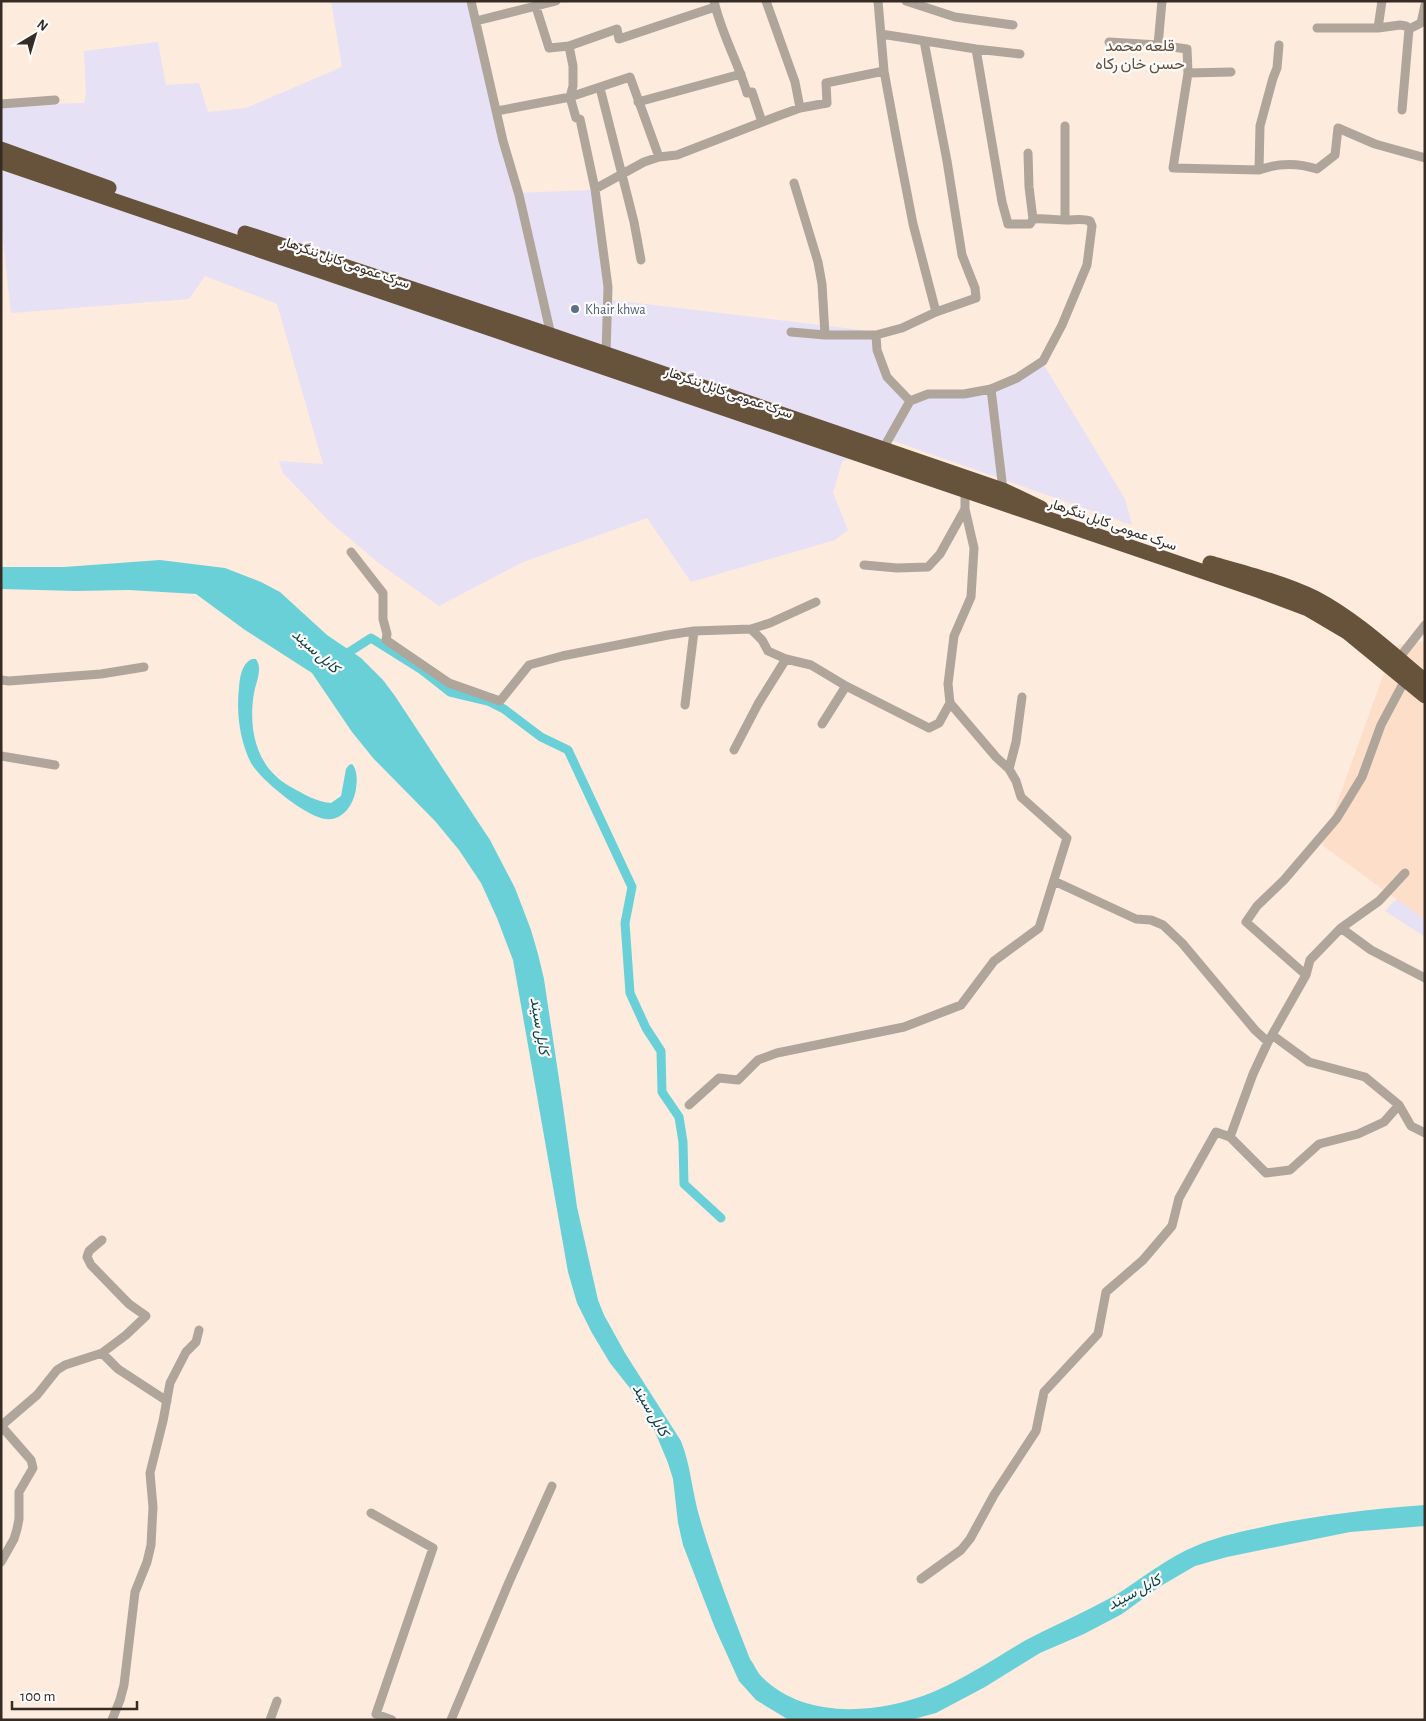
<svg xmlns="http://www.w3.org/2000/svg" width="1426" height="1721" font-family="'Alegreya Sans',Vazirmatn,sans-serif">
  <rect width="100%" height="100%" fill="#fdebde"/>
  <path fill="#e7e1f6" d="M331,1H475L515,193L592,190L612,300L870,331L885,380L911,399L991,389L1041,360L1125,499L1132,525L888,439L842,462L833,493L848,530L835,540L691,582L647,518L523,562L439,606L380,564L330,522L283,473L279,461L323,464L277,304L205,276L189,299L11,313L2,231L1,105L84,103L86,95L84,51L158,42L166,85L199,83L208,112L246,108L342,67Z
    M1425,862V937L1385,911L1401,894Z"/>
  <path fill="#fcdec9" d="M1425,641V920L1322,845L1388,662L1398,645Z"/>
  <path fill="#6ad0d8" d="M160,560L225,568L261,582L280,592L327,635L361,658L383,680L395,696L490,840L515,888L531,930L538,954L544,979L562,1099L577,1207L598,1300L604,1315L625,1353L681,1441C691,1466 692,1493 700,1519C714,1567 732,1613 750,1659C754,1664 756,1670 760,1675C803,1721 879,1714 933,1692C966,1678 995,1658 1026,1640C1055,1625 1085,1612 1114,1596C1142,1579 1167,1557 1198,1545C1220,1536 1244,1531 1267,1526C1319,1515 1372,1509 1425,1505V1526L1350,1532L1227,1557L1195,1566L1159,1587L1122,1614L1084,1634L1040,1653L985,1687L936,1713L910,1720H789L756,1700L739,1681L715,1628L683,1545L678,1523L673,1479L668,1463L653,1427L641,1406L629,1387L610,1363L592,1333L577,1303L568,1272L513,960L497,918L481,883L459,850L435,821L373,758L352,732L312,673L245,630L196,594L129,590L76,591L1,589V567H64Z
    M252,659H256C263,669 256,682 254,693C248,730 256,768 291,787C304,794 316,802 331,803L341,796L346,769L349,765L352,764C359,772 357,788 354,797C350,809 340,821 326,819C306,817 261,780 251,763C240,742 236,712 239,688C240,678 241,664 252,659Z"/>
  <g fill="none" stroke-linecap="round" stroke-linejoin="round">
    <path stroke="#6ad0d8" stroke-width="9" d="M343,656L371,638L422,670L450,692L488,701L504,709L541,737L568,750L632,887L625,923L630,993L646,1028L661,1051L662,1092L679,1117L683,1142L684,1184L721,1218"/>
    <path stroke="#afa59a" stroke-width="9" d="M471,1L503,141L519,195L551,335
      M714,1C721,33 738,62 747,93L752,92L762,122
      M766,1L795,82L800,108
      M878,1L884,71L896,136L913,224L936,312
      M906,1L955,17L1013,25
      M536,7L549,48L569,46L617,29L619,39L715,7
      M476,21L556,1
      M1317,28H1378L1400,25L1406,26L1409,29L1402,110
      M1378,28L1382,1
      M1409,29L1421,23L1425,5
      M881,34L976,49L1020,54
      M1109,42L1158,45L1187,49L1188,73L1173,168L1259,170C1278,163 1298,163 1317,169L1335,155L1338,128L1375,144L1425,158
      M1158,45L1162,1
      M569,46L573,66V86L570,97L576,118L580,119L595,189L608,287L606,354
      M976,49L1002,202L1008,224H1030L1033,219C1045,218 1055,220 1066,220C1075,220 1082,218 1090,221L1092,226L1087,265L1062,325L1043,361L1017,378L991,389L1003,490
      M1188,73L1231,72
      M600,88L634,222L641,260
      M638,102L741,74
      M1,104L55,100
      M497,111L570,97L630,77L659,157
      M1065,126V220
      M1028,153L1029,187L1033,219
      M1259,170L1260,126L1273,78L1277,68L1279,45
      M794,183L818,262L822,284L825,335
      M595,189L644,162L659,157L677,155L778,116L800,108L827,103L826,83L884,71
      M791,332L825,335H876L902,328L936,312L976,298L975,288L962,255L947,161L924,41
      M876,335L877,350L887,377L910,401
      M883,449L910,401L928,394H964L991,389
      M351,552L383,593V619L387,634L386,640L449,683L500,701L529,665L562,656L668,635L694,631L751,629L770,623L816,602
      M864,565L897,568L928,567L940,554L965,509
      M751,629L762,640L768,651L786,659L811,665L846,686L929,728L939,723L950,703
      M1396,662L1425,625
      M1,680L9,681L101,674L144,667
      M685,705L694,631
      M822,724L846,686
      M734,750L758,704L786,659
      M1,756L55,765
      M1009,769L1016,742L1022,697
      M1054,881L1136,919L1151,920L1163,925L1182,943L1255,1030L1268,1042L1272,1035L1309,1062L1365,1077L1399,1105L1411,1126L1425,1133
      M1341,928L1371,950L1425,978
      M1306,975L1310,960L1341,928L1379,901L1405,873
      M1272,1035L1306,975L1246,922L1257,906L1284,880L1337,818L1362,777L1381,725L1405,680
      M689,1105L719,1078L738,1080L758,1060L777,1053L904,1027L961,1005L994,961L1039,928L1067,838L1021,797L1016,781L1009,769L996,757L950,703L948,684L954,636L971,597L974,548L965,509V490
      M1230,1137L1266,1173L1290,1170L1319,1144L1358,1134L1384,1122L1399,1105
      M102,1353L118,1369L167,1401
      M371,1513L433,1548L376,1714L392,1720
      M1,1562L14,1539L17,1529L19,1519V1492L33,1468L31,1460L3,1428L2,1425L37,1395L57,1370L65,1365L102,1353L126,1335L146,1316L129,1304L91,1265L87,1257L89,1251L102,1240
      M921,1579L961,1550L970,1539L994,1495L1036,1431L1044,1392L1098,1334L1106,1292L1143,1260L1172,1226L1179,1198L1216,1132L1230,1137L1253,1074L1268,1042
      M112,1720L120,1700L124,1685L135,1592L147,1562L151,1545L153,1507L150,1473L163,1421L170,1383L186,1352L196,1342L199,1330
      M270,1720L277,1701
      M451,1720L509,1582L552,1486"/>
    <path stroke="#67533b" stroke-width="15" d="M1,149L109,188
      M1,162L1260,591L1308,609L1347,632L1425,696
      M245,233L551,335L1003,490L1041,508
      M1210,563C1242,572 1285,583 1315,598C1355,619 1390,652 1425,681"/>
  </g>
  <circle fill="#5c6f8a" stroke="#fcfcfc" stroke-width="2" cx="575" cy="309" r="5"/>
  <g text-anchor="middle" stroke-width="4.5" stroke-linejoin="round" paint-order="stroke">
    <g font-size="14" fill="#372c24" stroke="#fcfcfc">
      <text transform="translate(346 262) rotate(19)" y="5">سرک عمومی کابل ننگرهار</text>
      <text transform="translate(729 392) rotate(19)" y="5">سرک عمومی کابل ننگرهار</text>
      <text transform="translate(1113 524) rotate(19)" y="5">سرک عمومی کابل ننگرهار</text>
    </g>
    <g font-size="14" fill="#4e5e75" stroke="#fcfcfc" text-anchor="start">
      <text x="585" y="314">Khair khwa</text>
    </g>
    <g font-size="15" font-style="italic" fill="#114145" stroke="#fcfcfc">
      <text transform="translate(316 651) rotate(42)" y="5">کابل سيند</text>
      <text transform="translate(540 1026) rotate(81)" y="5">کابل سيند</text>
      <text transform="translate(651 1410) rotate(60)" y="5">کابل سيند</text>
      <text transform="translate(1134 1592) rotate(-28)" y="5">کابل سيند</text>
    </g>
    <g font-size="16" fill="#674e3b" stroke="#fcfcfc">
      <text x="1140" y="51">قلعه محمد<tspan x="1140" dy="18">حسن خان رکاه</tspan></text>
    </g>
  </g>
  <rect width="1426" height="1721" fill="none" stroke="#372c24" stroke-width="5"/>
  <g transform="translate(35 35) rotate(38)" stroke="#fcfcfc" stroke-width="4" paint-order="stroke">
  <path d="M0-4L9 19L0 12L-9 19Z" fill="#372c24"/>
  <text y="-8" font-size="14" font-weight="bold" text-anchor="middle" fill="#372c24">N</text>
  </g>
  <path d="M12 1701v8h125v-8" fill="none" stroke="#372c24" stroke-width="2.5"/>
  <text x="20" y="1701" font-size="15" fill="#372c24" stroke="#fcfcfc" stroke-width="4" paint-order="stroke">100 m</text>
</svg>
